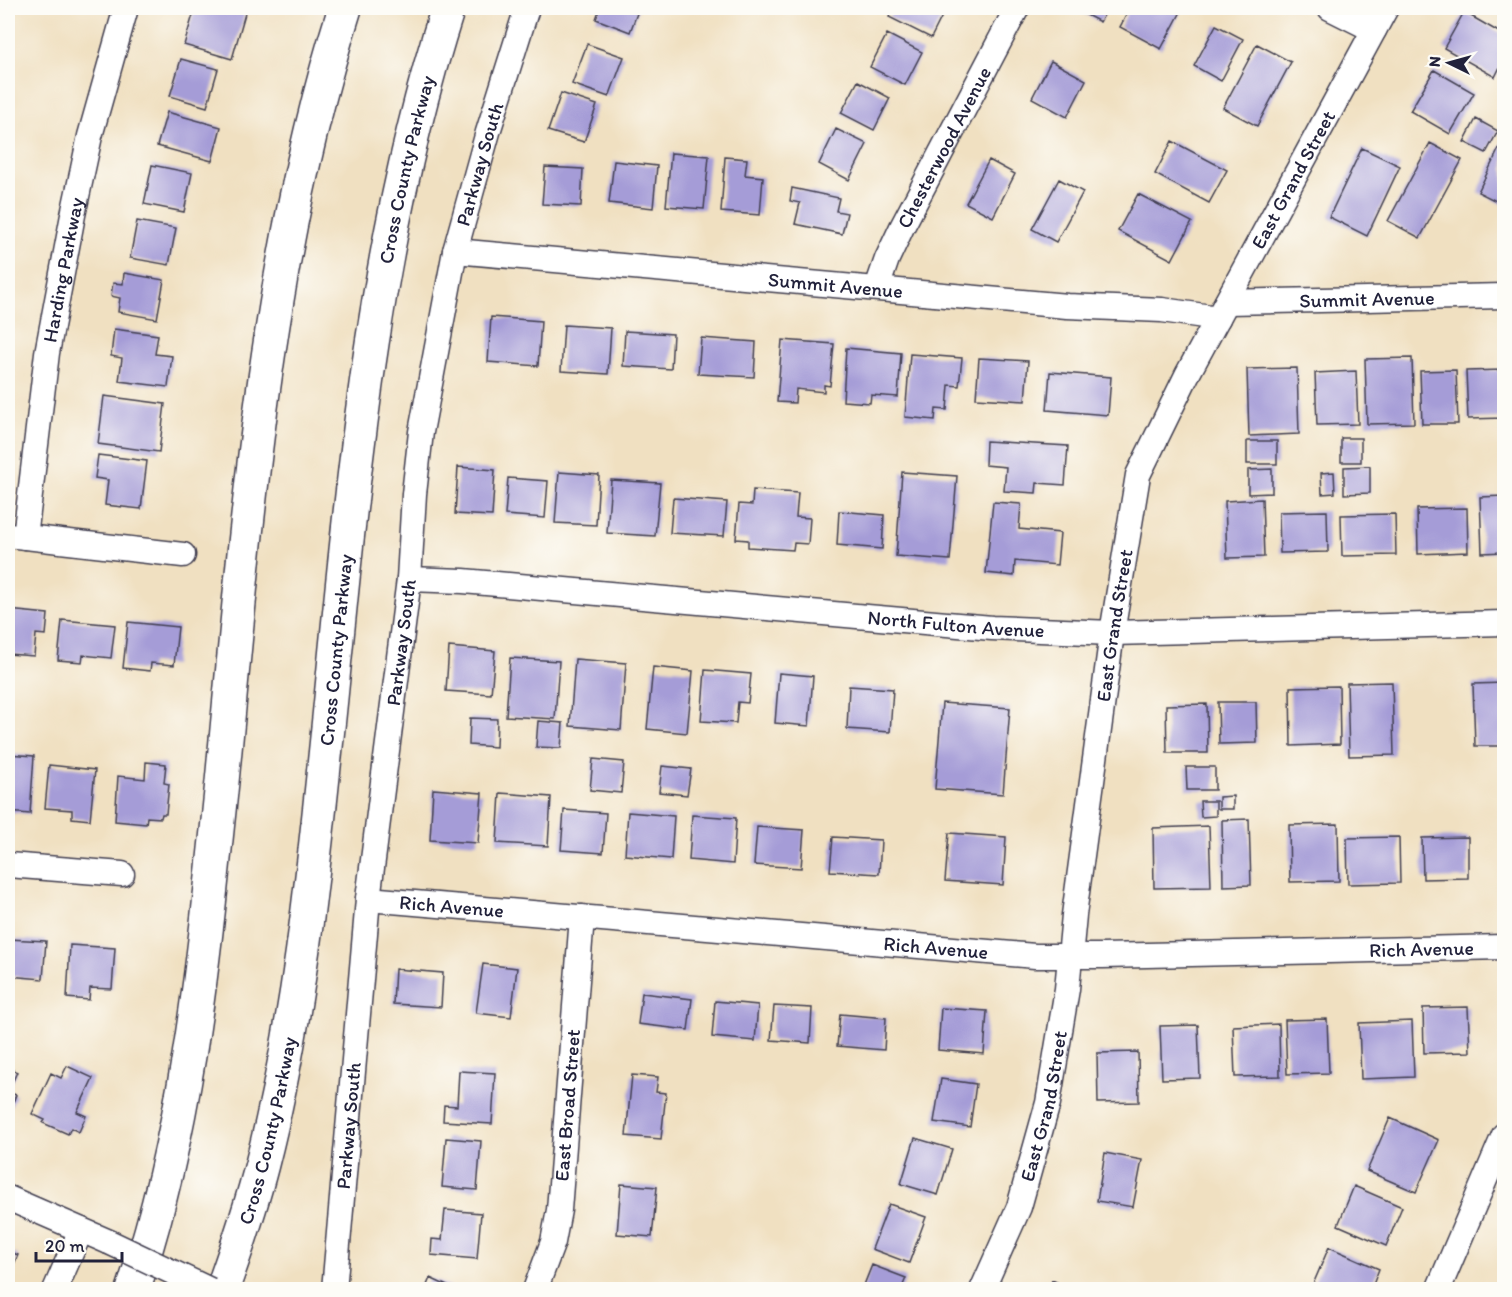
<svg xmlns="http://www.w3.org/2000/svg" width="1512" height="1297" font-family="Itim,sans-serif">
  <rect width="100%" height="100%" fill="#fdfcf7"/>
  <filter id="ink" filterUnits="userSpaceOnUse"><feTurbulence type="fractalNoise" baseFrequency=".0167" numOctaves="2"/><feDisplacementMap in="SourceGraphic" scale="12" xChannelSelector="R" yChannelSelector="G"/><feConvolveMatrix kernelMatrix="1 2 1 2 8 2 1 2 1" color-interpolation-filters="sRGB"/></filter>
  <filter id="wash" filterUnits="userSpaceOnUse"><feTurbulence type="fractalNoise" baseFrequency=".008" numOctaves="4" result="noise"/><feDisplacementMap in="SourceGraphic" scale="24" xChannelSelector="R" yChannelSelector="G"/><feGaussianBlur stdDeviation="1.35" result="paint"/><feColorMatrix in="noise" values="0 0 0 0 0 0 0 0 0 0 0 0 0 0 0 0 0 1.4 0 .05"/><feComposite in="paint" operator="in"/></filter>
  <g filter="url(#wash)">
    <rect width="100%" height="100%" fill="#f0e0c1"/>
    <g id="blocks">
      <path fill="#a59cd7" d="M195,8H238L246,10L232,59L184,45Z
        M600,8H639L630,32L596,19Z
        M894,8H946L931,38L889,17Z
        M1073,8H1108L1100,22Z
        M1130,8H1183L1161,49L1120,27Z
        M1464,12L1504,35V59L1495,77L1444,48Z
        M1216,25L1243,39L1221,81L1194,66Z
        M887,34L922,52L905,85L870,67Z
        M587,44L624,57L609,97L572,84Z
        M1257,44L1291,62L1257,126L1223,108Z
        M181,59L218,69L207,107L170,96Z
        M1051,61L1086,80L1067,117L1032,98Z
        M1434,70L1474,93L1450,134L1410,111Z
        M858,81L890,98L874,130L841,113Z
        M561,93L597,105L584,142L548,131Z
        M167,112L221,127L212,161L157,146Z
        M1476,119L1498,131L1486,153L1464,142Z
        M836,129L867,144L849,180L819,164Z
        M1504,138V205L1478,192Z
        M1172,141L1227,170L1209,203L1155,174Z
        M1430,143L1462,160L1420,238L1388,221Z
        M1362,148L1400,166L1367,236L1329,217Z
        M671,153L709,156L704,209L666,206Z
        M725,157L747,159L745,175L763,177L760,215L721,212Z
        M989,160L1015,174L993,217L966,203Z
        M614,161L657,166L653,208L609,203Z
        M152,165L192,173L184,212L144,204Z
        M545,167L583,169L581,206L542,204Z
        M1059,179L1083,192L1056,242L1032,229Z
        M792,188L839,198L836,211L847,213L842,234L795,224L800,203L790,201Z
        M1138,194L1192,222L1172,260L1118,231Z
        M137,221L176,228L169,265L130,258Z
        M124,273L164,280L157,319L118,312L120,298L111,296L113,283L123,284Z
        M491,317L541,321L538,366L488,362Z
        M564,325L611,328L608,374L561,371Z
        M114,329L158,335L155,354L172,356L168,387L119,381L122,358L111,356Z
        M625,331L673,334L671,369L623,366Z
        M701,338L756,342L754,377L698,374Z
        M782,340L834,344L830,386L824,385V392L796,389L795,403L777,402Z
        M846,348L901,353L898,397L871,395L870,403L843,401Z
        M910,354L962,358L959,386L949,385L947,410L936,409L935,420L905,417Z
        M979,358L1028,361L1025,401L976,398Z
        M1412,358L1414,423L1367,424L1365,359Z
        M1297,368L1299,434L1249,436L1247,369Z
        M1456,370L1458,424H1422L1420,371Z
        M1503,370L1504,418L1468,419L1466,371Z
        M1356,371L1358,424L1317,425L1315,373Z
        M1050,372L1111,377L1108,415L1047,410Z
        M104,396L165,404L159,452L98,444Z
        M1341,438H1361V462H1341Z
        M986,441L1068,446L1065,485L1037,483L1036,493L1004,491L1006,467L985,465Z
        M1247,441H1277V464H1247Z
        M98,455L147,461L141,509L105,505L108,480L95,478Z
        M1370,466V493L1344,494V467Z
        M458,467L495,470L492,516L455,514Z
        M1272,469V493L1248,494V470Z
        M559,472L599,475L596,525L555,523Z
        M902,472L957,476L950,560L896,556Z
        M1334,472L1335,493L1322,494L1321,473Z
        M508,478L548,481L545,518L505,515Z
        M611,480L660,483L655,536L607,533Z
        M753,490L798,493L796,517L810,518L808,544L794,543L793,550L748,547V540L736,539L739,504L752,505Z
        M1504,496V552L1482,553L1480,497Z
        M673,498L727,502L724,536L670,533Z
        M1262,499L1264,557L1227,558L1225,501Z
        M993,502L1021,504L1019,529L1060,533L1057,565L1015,561L1014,576L986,573Z
        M1467,508L1468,552L1418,554L1417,509Z
        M839,511L884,515L882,549L837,545Z
        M1327,511L1328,552L1280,553L1279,512Z
        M1395,514L1396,555L1342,556L1341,515Z
        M8,610L48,614L46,635L36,634L34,656L8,654Z
        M62,620L115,625L111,658L83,655L82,662L58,660Z
        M128,622L178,627L174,665L151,663L150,671L123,668Z
        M449,647L495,651L491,694L446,691Z
        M510,658L559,661L555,719L506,716Z
        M575,659L626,663L621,730L570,726Z
        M653,667L693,671L687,733L647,729Z
        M705,670L751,674L748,703L738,702L736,723L701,721Z
        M779,673L813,676L809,726L775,723Z
        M1392,682L1394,755L1349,756L1347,683Z
        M1504,683V746H1475L1473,684Z
        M849,686L893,689L890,732L847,729Z
        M1339,686L1340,744L1291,746L1290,687Z
        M1218,702H1256L1257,743L1219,744Z
        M942,703L1010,708L1003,794L935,789Z
        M1207,704L1208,753H1167L1166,705Z
        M470,718L497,719L496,747L469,745Z
        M538,721L563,723L561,748L536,747Z
        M8,754L34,756L30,814L8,812Z
        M593,759L624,762L621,793L590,790Z
        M146,762L166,764L164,783L169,784L166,814H162L161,818L147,817L146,824L115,821L118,776L145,779Z
        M49,765L95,770L90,820L72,818V810L45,808Z
        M662,766L691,769L687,795L659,792Z
        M1186,767H1215V790H1187Z
        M433,789L482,793L478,843L430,840Z
        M500,793L551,797L548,846L497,843Z
        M1233,796V809H1219V797Z
        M1200,801H1216V816L1201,817Z
        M564,810L606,813L603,853L561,850Z
        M628,812L674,816L671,859L625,855Z
        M692,815L736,818L733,864L689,860Z
        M1249,819L1251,885L1223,886L1222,820Z
        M1338,824L1339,881L1290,882L1289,825Z
        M1209,826L1211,887L1154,888L1153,828Z
        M757,827L804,830L801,868L754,865Z
        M949,833L1006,837L1003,885L945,881Z
        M833,837L881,840L879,874L830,871Z
        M1399,837L1400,883L1348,884L1347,838Z
        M1468,837V878L1423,879L1422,838Z
        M8,939L46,941L43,979L8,976Z
        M70,945L115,948L112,989L90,988L89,1000L67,998Z
        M483,964L517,968L511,1017L476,1013Z
        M395,969L443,973L441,1007L393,1004Z
        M642,993L692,999L688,1030L638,1024Z
        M715,1001L758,1005L755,1041L712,1037Z
        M774,1006L812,1008L810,1043L771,1040Z
        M1468,1007L1470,1052L1424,1053L1423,1008Z
        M941,1008L987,1011L984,1054L938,1050Z
        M840,1014L886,1018L884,1050L837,1046Z
        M1327,1019L1329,1073L1287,1074L1285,1020Z
        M1412,1021L1414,1077L1361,1079L1359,1023Z
        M1279,1024L1280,1076L1235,1077L1233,1026Z
        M1198,1025L1200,1078L1162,1079L1160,1026Z
        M1138,1052L1139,1102L1098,1103L1097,1053Z
        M67,1066L93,1078L77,1112L86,1116L79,1132L71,1128L68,1134L43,1123L45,1120L32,1114L51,1073L61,1078Z
        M8,1068L17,1072L8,1092L16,1095L8,1114Z
        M459,1071L495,1073L492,1124L443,1121L444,1105L457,1106Z
        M632,1075L658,1077L656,1092L666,1093L661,1139L626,1136Z
        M941,1079L976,1084L970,1127L934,1122Z
        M1390,1118L1439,1140L1416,1192L1367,1171Z
        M446,1138L481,1141L477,1190L442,1187Z
        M915,1138L952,1149L938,1195L901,1184Z
        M1105,1153L1142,1160L1133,1207L1097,1201Z
        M621,1184L657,1187L652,1237L617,1234Z
        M1354,1186L1402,1207L1386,1246L1338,1225Z
        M889,1204L926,1217L909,1263L872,1249Z
        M445,1210L481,1213L477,1259L431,1255L432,1239L442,1240Z
        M1329,1247L1379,1269L1371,1290L1311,1289Z
        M8,1251L18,1255L8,1278L14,1280L10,1290H8Z
        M872,1265L906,1278L901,1290H862Z
        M430,1278L456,1290H425Z
        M1052,1280L1074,1290H1048Z"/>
    </g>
  </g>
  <g filter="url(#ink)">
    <use href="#blocks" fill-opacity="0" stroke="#413e4f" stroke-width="1.5"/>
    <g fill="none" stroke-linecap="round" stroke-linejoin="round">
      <g stroke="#413e4f" stroke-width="27">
        <g id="minor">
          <path d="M1330,8L1374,30"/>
          <path id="s1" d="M455,251L1067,306L1162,310L1218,318"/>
          <path id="s2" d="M877,288L887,259L902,227L1017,8"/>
          <path id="s3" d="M1227,302L1504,296"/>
          <path d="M8,535L183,555"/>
          <path id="s4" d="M25,537L47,353L73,215L90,136L126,8"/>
          <path id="s5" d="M409,579L463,581L992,628L1112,633L1504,623"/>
          <path d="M8,865L122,874"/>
          <path id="s6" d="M368,899L1035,956H1103L1504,947"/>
          <path d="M8,1198L109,1242"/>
          <path d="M55,1290L81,1230"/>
          <path id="s7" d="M334,1290L368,899L409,579L414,494L421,432L455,251L488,132L527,8"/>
          <path id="s8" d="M535,1290L553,1242L559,1210L582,917"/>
          <path id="s9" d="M982,1290L1019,1207L1048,1103L1067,989L1074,915L1112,633L1138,475L1187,375L1386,8"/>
          <path d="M1438,1290L1504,1135"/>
        </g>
      </g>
      <g stroke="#413e4f" stroke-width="36">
        <g id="motorway">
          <path d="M133,1290C189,1125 204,954 222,782C247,521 266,258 345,8"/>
          <path id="s10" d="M222,1290C237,1248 251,1207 262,1164C301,1012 315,854 331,698C354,465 376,231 448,8"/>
        </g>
      </g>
      <use href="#minor" stroke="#fff" stroke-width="24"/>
      <use href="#motorway" stroke="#fff" stroke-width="33"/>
      <g stroke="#413e4f" stroke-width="27" stroke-linecap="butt">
        <path id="minor-bridge" d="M109,1242L210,1290"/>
      </g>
      <use href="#minor-bridge" stroke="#fff" stroke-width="24"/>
    </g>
  </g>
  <g text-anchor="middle" stroke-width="6" stroke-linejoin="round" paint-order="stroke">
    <g font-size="20" fill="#22223b" stroke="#fdfcf7">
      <text dy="7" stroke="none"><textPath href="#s2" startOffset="156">Chesterwood Avenue</textPath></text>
      <text dy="7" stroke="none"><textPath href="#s7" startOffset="1137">Parkway South</textPath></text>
      <text dy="7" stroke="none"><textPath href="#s10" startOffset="1138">Cross County Parkway</textPath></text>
      <text dy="7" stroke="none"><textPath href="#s9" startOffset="1167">East Grand Street</textPath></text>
      <text dy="7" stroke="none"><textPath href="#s4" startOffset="270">Harding Parkway</textPath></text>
      <text dy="7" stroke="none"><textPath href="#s1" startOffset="382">Summit Avenue</textPath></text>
      <text dy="7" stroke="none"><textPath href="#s3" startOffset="140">Summit Avenue</textPath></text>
      <text dy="7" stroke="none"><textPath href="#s5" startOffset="549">North Fulton Avenue</textPath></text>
      <text dy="7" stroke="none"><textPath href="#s9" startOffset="681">East Grand Street</textPath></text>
      <text dy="7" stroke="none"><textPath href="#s7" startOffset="651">Parkway South</textPath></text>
      <text dy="7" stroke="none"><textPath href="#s10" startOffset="652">Cross County Parkway</textPath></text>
      <text dy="7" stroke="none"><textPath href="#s6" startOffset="84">Rich Avenue</textPath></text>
      <text dy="7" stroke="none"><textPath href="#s6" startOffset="570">Rich Avenue</textPath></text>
      <text dy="7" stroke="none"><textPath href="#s6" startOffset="1056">Rich Avenue</textPath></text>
      <text dy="7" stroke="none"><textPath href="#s8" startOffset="189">East Broad Street</textPath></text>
      <text dy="7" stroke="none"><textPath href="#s9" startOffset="195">East Grand Street</textPath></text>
      <text dy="7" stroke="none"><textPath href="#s7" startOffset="165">Parkway South</textPath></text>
      <text dy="7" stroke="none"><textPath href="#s10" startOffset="166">Cross County Parkway</textPath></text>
    </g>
  </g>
  <rect width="1512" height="1297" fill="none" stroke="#fdfcf7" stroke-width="30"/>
  <g transform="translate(1449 63) rotate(275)" stroke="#fdfcf7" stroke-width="4.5" paint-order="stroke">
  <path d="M0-4.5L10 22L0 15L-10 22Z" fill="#22223b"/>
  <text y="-9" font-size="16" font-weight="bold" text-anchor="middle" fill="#22223b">N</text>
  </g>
  <path d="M36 1252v9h86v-9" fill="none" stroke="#22223b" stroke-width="3"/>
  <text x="45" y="1252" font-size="18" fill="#22223b" stroke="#fdfcf7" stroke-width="4.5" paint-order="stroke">20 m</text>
</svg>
